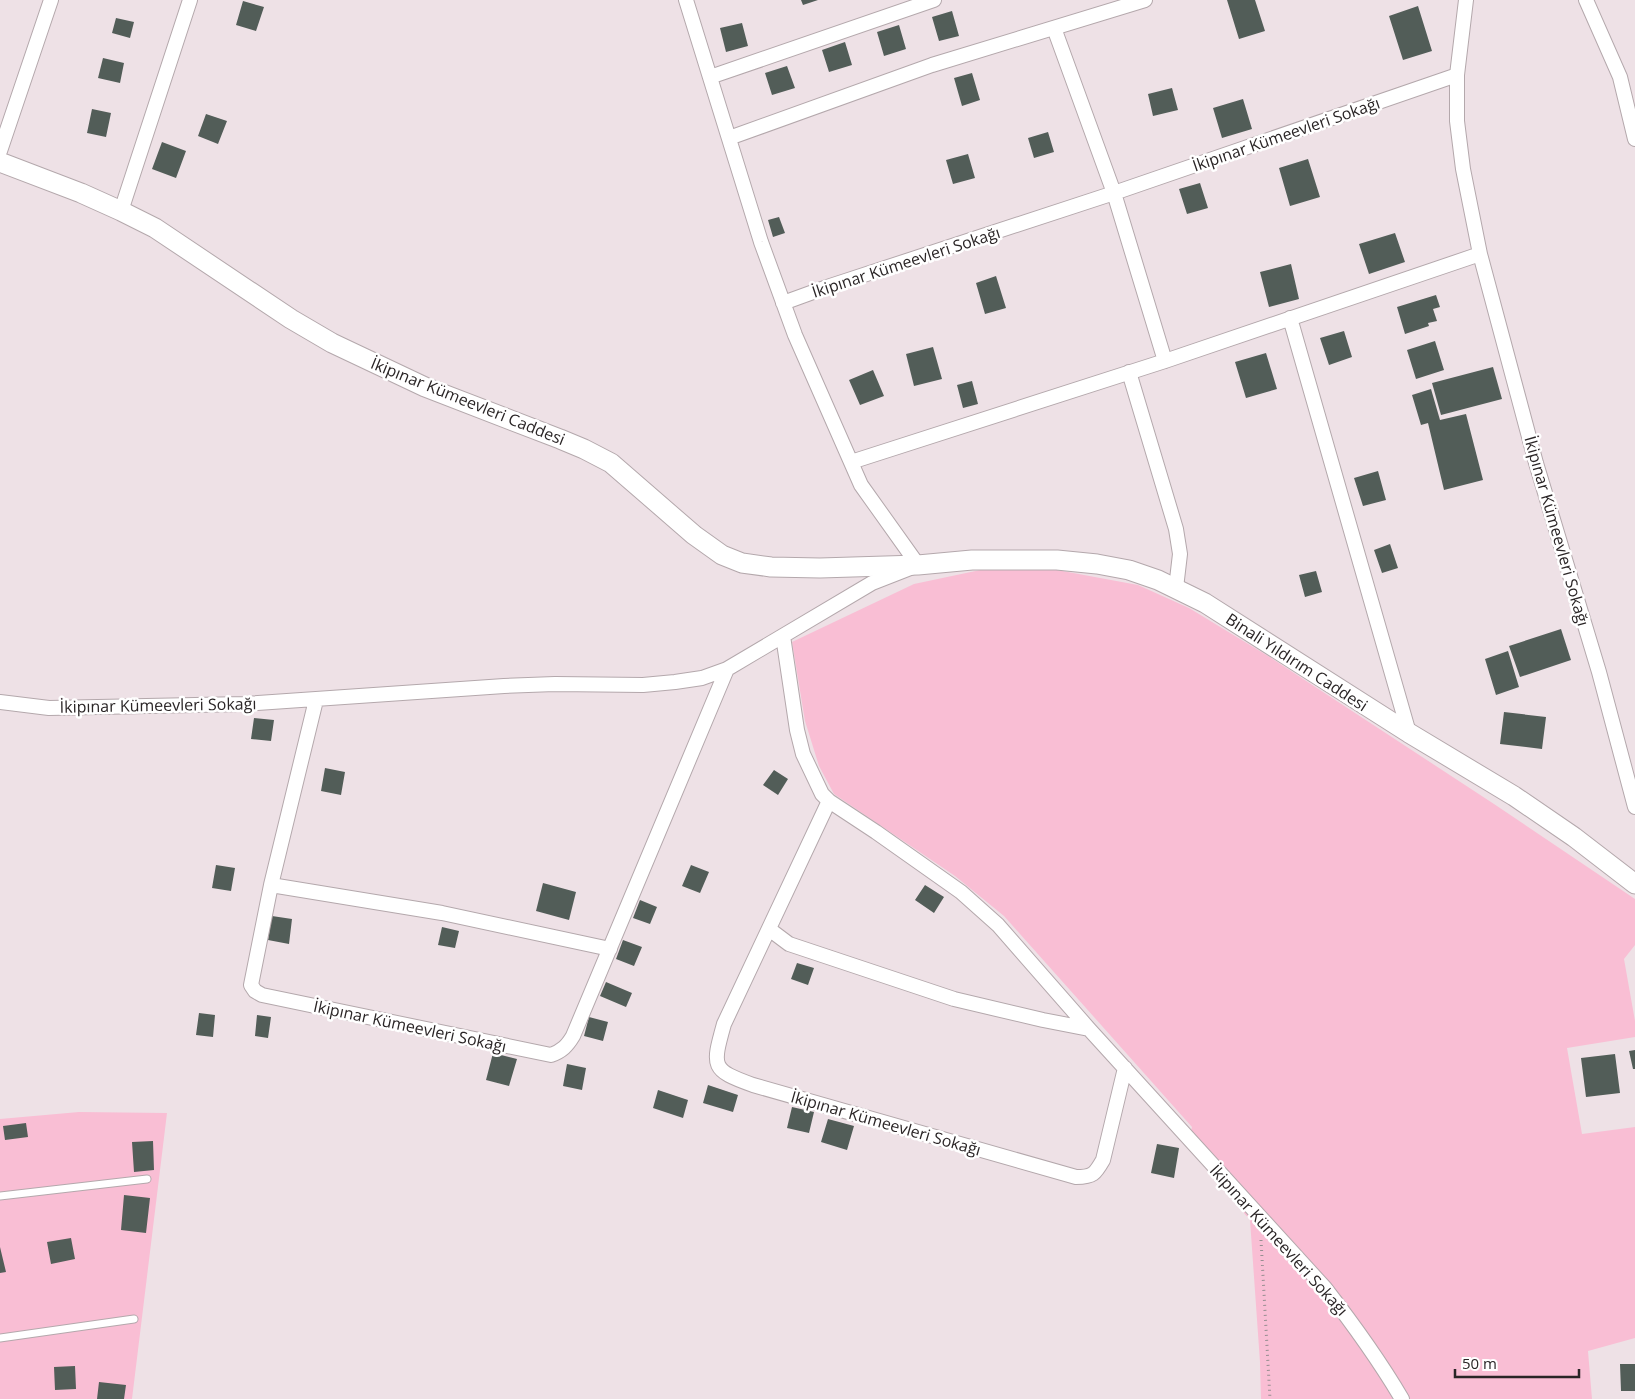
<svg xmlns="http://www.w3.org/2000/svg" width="1635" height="1399" font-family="'Open Sans',sans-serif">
  <rect width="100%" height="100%" fill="#eee1e6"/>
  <path fill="#f9bed4" d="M985,569L1057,570L1138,585L1189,608L1268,656L1494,804L1635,899V945L1624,959L1635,1021V1037L1567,1048L1582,1134L1635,1127V1338L1588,1351L1592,1399H1261L1260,1362L1250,1220L1187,1146L1192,1127L1004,916L955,876L834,794L819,766L805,721L792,642L914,584Z
    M79,1112L167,1113L132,1399H0V1119Z"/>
  <path fill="#525d58" d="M801,0H818L803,5Z
    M1227,0H1255L1265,31L1239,39Z
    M243,1L264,7L256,31L236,25Z
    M1418,6L1432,51L1403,60L1389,16Z
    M952,11L959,36L939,41L932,17Z
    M116,18L134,22L130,38L112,33Z
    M742,23L748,46L726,52L720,28Z
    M899,25L906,49L884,56L877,32Z
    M845,42L852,65L829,72L822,50Z
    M103,58L124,63L120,83L98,78Z
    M787,66L795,88L772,95L765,73Z
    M972,73L980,100L962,106L954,78Z
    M1172,88L1178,110L1153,116L1148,94Z
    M1243,99L1252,129L1222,138L1213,108Z
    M92,109L111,113L106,137L87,133Z
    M206,114L227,121L218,144L198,136Z
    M1048,132L1054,152L1034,158L1028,138Z
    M162,142L186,151L176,178L152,169Z
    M968,154L975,178L953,184L946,160Z
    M1308,159L1320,197L1290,206L1279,168Z
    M1200,183L1208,208L1187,214L1179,189Z
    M779,217L785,233L773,237L768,220Z
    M1395,233L1405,262L1369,274L1359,244Z
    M1291,264L1299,299L1269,307L1260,272Z
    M996,276L1006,308L985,314L976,283Z
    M1436,295L1440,307L1433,309L1437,321L1428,323L1429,326L1405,334L1397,307Z
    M1344,331L1352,357L1329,365L1320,338Z
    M1435,341L1444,370L1416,379L1407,350Z
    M933,347L942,379L914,386L906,354Z
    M1266,353L1277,389L1246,398L1235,362Z
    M1493,367L1502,399L1441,415L1432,383Z
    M873,370L884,396L860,405L849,380Z
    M972,381L978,404L963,408L957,385Z
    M1431,389L1440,420L1466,414L1483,480L1444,490L1428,423L1421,425L1412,395Z
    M1378,471L1386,500L1363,506L1354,478Z
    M1390,544L1398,568L1382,573L1374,550Z
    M1316,571L1322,592L1305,597L1299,575Z
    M1561,629L1571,660L1520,677L1509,646Z
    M1508,651L1519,687L1496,695L1485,659Z
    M1504,712L1546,717L1542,749L1500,744Z
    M254,718L274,720L271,741L251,739Z
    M325,768L345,772L341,795L321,791Z
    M774,770L788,779L778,795L763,785Z
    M216,865L235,868L231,891L212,888Z
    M691,865L709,872L700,893L682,886Z
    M543,883L576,892L569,920L536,911Z
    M925,885L944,897L934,913L915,900Z
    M640,900L657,907L650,924L633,918Z
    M272,916L292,919L289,944L268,940Z
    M442,927L459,931L455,948L438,945Z
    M623,940L642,947L634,966L616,959Z
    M797,963L814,968L808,985L791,979Z
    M606,982L632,993L626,1007L600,996Z
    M199,1013L215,1015L213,1037L196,1035Z
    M257,1015L271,1017L268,1038L255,1036Z
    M589,1017L608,1022L603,1041L584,1036Z
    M1635,1050V1069H1633L1629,1051Z
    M493,1053L517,1059L509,1086L486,1080Z
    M1615,1054L1620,1093L1586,1097L1581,1058Z
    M567,1064L586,1068L582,1090L563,1086Z
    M708,1085L738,1095L733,1112L703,1103Z
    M658,1090L688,1100L683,1118L653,1108Z
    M792,1107L814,1112L809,1133L787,1128Z
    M828,1119L854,1126L847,1150L821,1142Z
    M26,1123L28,1137L5,1140L3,1126Z
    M153,1141L154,1170L134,1172L132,1142Z
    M1157,1144L1179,1148L1174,1178L1151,1173Z
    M124,1195L150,1198L146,1233L121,1230Z
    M71,1238L75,1259L51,1264L47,1242Z
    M0,1247L6,1272L0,1273Z
    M1620,1364H1635V1391H1621Z
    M75,1366L76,1389L55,1390L54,1367Z
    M99,1382L126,1385L124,1399H97Z"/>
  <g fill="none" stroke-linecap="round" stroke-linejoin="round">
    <g stroke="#b4a8ac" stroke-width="9">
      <path id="lane" d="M0,1196L147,1179
        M0,1338L134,1319"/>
    </g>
    <g stroke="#b4a8ac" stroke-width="16">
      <path id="street" d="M1466,0L1457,75V121L1463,169L1480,254L1536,463L1599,672L1635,807
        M1586,0L1620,77L1635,139
        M1054,28L1114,193L1165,361
        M710,77L934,0
        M729,138L932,65L1145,0
        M0,151L51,0
        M121,211L190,0
        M783,303L827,287L1114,193L1457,75
        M1290,318L1409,733
        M1129,372L1176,529L1180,554L1176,588
        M851,462L1165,361L1480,254
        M783,636L797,730L803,754L822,794L829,801L876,832L961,892L998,925L1089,1029L1325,1288C1353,1324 1379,1360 1402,1399
        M316,700L271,885L251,985L255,991L262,995L551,1055C562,1051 567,1046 573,1036L727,669
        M0,702L49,708L244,704L504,686L555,684L643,685L675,682L702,678L727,669L872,583L918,565L861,485L795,335L761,242L686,0
        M829,801L724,1024C712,1067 711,1070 753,1085L1076,1177C1093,1177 1095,1174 1103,1160L1125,1068
        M271,885L442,913L610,949
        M769,929L789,944L954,999L1043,1020L1089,1029"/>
    </g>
    <g stroke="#b4a8ac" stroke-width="21">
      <path id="secondary" d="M0,162L81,193L121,211L155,228L291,319L332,343L425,387L560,439L584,449L611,463L694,535L722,555L742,563L771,567L820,568L918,565L972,560H1057L1097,564L1129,570L1158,580L1205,603L1409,733L1514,796L1574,837L1635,884"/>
    </g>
    <path stroke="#978e91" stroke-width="3" stroke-dasharray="1 4" stroke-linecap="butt" d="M1261,1240L1270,1399"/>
    <use href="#lane" stroke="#fff" stroke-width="7"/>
    <use href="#street" stroke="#fff" stroke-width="14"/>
    <use href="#secondary" stroke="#fff" stroke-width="19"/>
  </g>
  <g text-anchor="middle" stroke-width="5" stroke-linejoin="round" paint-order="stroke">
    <g font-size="16" fill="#2a2526" stroke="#fff">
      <text transform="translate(1286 134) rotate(-19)" y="6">İkipınar Kümeevleri Sokağı</text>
      <text transform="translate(906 262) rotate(-18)" y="6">İkipınar Kümeevleri Sokağı</text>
      <text transform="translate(468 401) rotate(22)" y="6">İkipınar Kümeevleri Caddesi</text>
      <text transform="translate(1557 531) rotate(74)" y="6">İkipınar Kümeevleri Sokağı</text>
      <text transform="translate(1297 662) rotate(33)" y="6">Binali Yıldırım Caddesi</text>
      <text transform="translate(158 705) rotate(-1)" y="6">İkipınar Kümeevleri Sokağı</text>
      <text transform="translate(410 1026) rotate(12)" y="6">İkipınar Kümeevleri Sokağı</text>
      <text transform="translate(886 1123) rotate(16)" y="6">İkipınar Kümeevleri Sokağı</text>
      <text transform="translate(1279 1240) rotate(48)" y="6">İkipınar Kümeevleri Sokağı</text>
    </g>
  </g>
  <path d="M1455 1369v8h124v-8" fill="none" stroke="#2a2526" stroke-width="2.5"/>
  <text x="1462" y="1369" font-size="15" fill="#2a2526" stroke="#ffffff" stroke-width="4" paint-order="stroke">50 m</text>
</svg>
